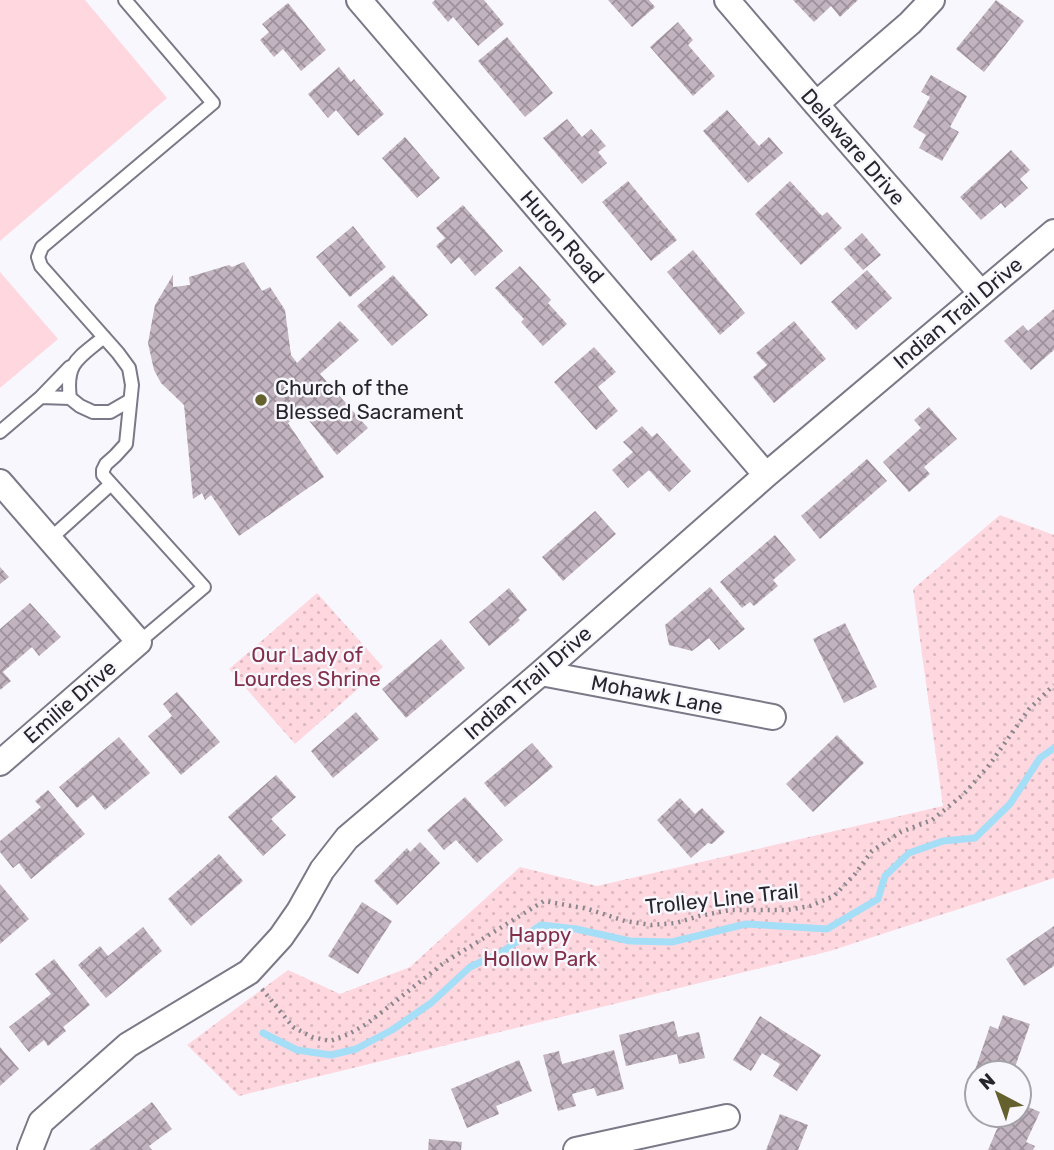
<svg xmlns="http://www.w3.org/2000/svg" width="1054" height="1150" font-family="Rubik,sans-serif">
  <defs>
    <pattern id="park-dots" width="8" height="8" patternUnits="userSpaceOnUse" patternTransform="scale(1.75)"><rect width="8" height="8" fill="#fed7df"/><path d="M2 2h.1M6 6h.1" fill="none" stroke="#dab8c0" stroke-width="1.8" stroke-linecap="round"/></pattern>
    <pattern id="building-cross-hatch" width="8" height="8" patternUnits="userSpaceOnUse" patternTransform="scale(1.75)"><rect width="8" height="8" fill="#c1b3bf"/><path d="M0 0l8 8M0 8l8-8" fill="none" stroke="#9d919b"/></pattern>
  </defs>
  <rect width="100%" height="100%" fill="#f9f7fe"/>
  <path fill="#fed7df" d="M0,0H85L167,98L0,241Z
    M0,272L58,339L0,388Z"/>
  <path fill="url(#park-dots)" d="M1000,515L1054,535V878L830,951L239,1096L187,1045L288,970L340,994L410,967L520,867L597,886L943,806L913,589Z
    M317,593L383,667L295,744L229,669Z"/>
  <g fill="none" stroke-linecap="round" stroke-linejoin="round">
    <path stroke="#a4dff7" stroke-width="7" d="M263,1033L297,1050L331,1055L356,1049L392,1030L431,1003L470,967L502,952L541,925L576,929L630,941L672,942L746,924L827,929L878,899L885,876L909,853L943,841L975,838L1010,804L1040,758L1054,748"/>
  </g>
  <path fill="url(#building-cross-hatch)" d="M435,0H484L504,24L478,46L453,17L448,22L432,3Z
    M608,0H649L655,7L632,27Z
    M793,0H858L840,17L831,6L814,22Z
    M996,0L1024,21L984,72L956,49Z
    M288,3L326,50L301,71L283,49L274,57L260,40L269,32L262,24Z
    M678,22L693,40L688,45L715,76L693,96L650,47Z
    M507,37L553,93L525,117L478,61Z
    M339,67L351,82L354,79L384,114L358,136L336,110L328,118L308,94Z
    M931,75L967,96L950,127L959,132L942,161L919,148L926,135L913,127L930,97L921,92Z
    M727,110L759,146L769,137L783,153L748,183L703,131Z
    M567,119L582,137L591,129L606,146L598,152L607,163L582,184L543,138Z
    M405,137L440,178L417,198L382,158Z
    M1011,150L1030,170L1020,179L1028,188L1005,208L1001,203L981,220L960,197Z
    M628,181L677,240L651,261L602,202Z
    M790,181L822,216L827,212L842,228L801,265L755,214Z
    M463,205L503,251L475,276L459,257L451,264L436,246L445,238L436,228Z
    M353,226L386,267L350,297L316,257Z
    M862,233L881,255L863,270L844,249Z
    M693,250L745,313L720,335L667,272Z
    M244,262L262,291L270,287L285,310L291,355L297,363L340,321L359,340L320,374L368,428L337,455L306,417L309,414L304,408L288,423L324,477L239,536L211,495L205,500L202,493L193,499L184,405L161,383L154,370L148,343L155,305L173,275V287L190,285L189,277L229,265L232,267Z
    M520,266L551,300L548,303L567,324L543,346L521,322L524,319L495,288Z
    M867,270L892,298L856,330L831,302Z
    M393,275L428,315L392,346L357,306Z
    M1054,309V350L1031,370L1004,341L1023,325L1028,331Z
    M794,321L826,359L774,403L753,377L767,365L756,353Z
    M594,347L616,372L598,387L618,411L596,430L554,382Z
    M929,407L957,439L924,467L930,474L909,492L883,462L921,428L914,420Z
    M642,426L652,437L657,433L691,471L669,492L649,470L628,488L612,470L633,452L623,442Z
    M867,459L887,481L820,539L801,516Z
    M595,511L616,534L563,581L542,557Z
    M775,535L796,560L773,580L778,586L754,606L750,602L742,608L720,582Z
    M0,567L9,577L0,584Z
    M710,587L745,629L719,650L709,638L692,651L669,645L665,625Z
    M509,588L527,610L518,618L520,620L489,646L469,622Z
    M30,603L61,637L39,656L32,647L3,672L11,681L0,690V629Z
    M845,623L877,687L844,703L813,639Z
    M441,639L465,668L406,718L382,689Z
    M177,692L220,742L181,775L148,736L172,716L163,704Z
    M356,712L379,739L333,778L311,751Z
    M837,735L864,763L813,812L786,784Z
    M119,737L150,773L105,810L93,795L77,808L59,787Z
    M532,743L553,767L505,807L484,783Z
    M276,775L296,797L271,819L286,835L263,856L228,817Z
    M48,790L85,834L31,879L19,863L13,868L0,852V841L41,807L35,801Z
    M465,797L503,840L477,863L456,840L444,850L427,830Z
    M680,798L695,814L702,808L725,832L712,844L708,843L691,858L657,820Z
    M420,842L440,863L397,905L374,881L407,848L410,852Z
    M219,854L243,881L191,926L168,899Z
    M0,884L29,919L0,944Z
    M362,902L392,921L358,974L328,956Z
    M1054,926V966L1024,986L1006,959Z
    M143,927L162,951L106,998L78,965L100,946L108,956Z
    M54,959L90,1005L63,1027L66,1031L48,1046L44,1040L29,1052L9,1027L51,994L35,974Z
    M1003,1015L1030,1024L1013,1073H984L975,1070L990,1026L998,1029Z
    M760,1016L821,1055L797,1091L773,1076L780,1064L762,1053L751,1071L733,1060Z
    M674,1021L678,1037L699,1032L705,1058L679,1064L677,1054L626,1066L619,1035Z
    M0,1047L19,1069L0,1086Z
    M614,1050L624,1089L597,1096L594,1088L572,1094L576,1106L558,1111L543,1055L559,1051L562,1064Z
    M519,1060L532,1091L496,1106L499,1114L467,1128L451,1089Z
    M152,1102L172,1129L149,1146L152,1150H89Z
    M1019,1103L1040,1112L1026,1142L1035,1146L1033,1150H988L1002,1117L997,1115H1019Z
    M780,1114L808,1125L798,1150H766Z
    M429,1139L462,1142L461,1150H428Z"/>
  <g fill="none" stroke-linecap="round" stroke-linejoin="round">
    <g stroke="#7b7887" stroke-width="16">
      <path id="lane" d="M125,0L213,103L42,247L38,257L41,266L118,353L129,368L132,385L126,444L115,456L106,464L103,470V475L204,587L139,642
        M41,397L70,367
        M70,398C65,362 79,358 104,337
        M0,432L41,397L70,398L80,406L93,412H110L129,401
        M50,539L111,484"/>
    </g>
    <g stroke="#7b7887" stroke-width="28">
      <path id="street" d="M359,0L766,475
        M727,0L816,104L981,293
        M816,104L910,23L932,0
        M0,482L139,642L0,763
        M541,673L773,717
        M30,1150L41,1122L128,1045L249,972L281,937L299,911L322,870L347,838L541,673L766,475L1054,232
        M576,1150L727,1117"/>
    </g>
    <path stroke="#89878e" stroke-width="4.5" stroke-dasharray="2 5" stroke-linecap="butt" d="M262,989L293,1027L312,1037L330,1041L349,1034L368,1023L445,962L544,901L588,909L625,921L651,925L676,923L699,916L730,910H787L810,906L834,896L855,874L872,851L901,832L932,820L964,794L990,764L1029,709L1054,685"/>
    <use href="#lane" stroke="#fff" stroke-width="12"/>
    <use href="#street" stroke="#fff" stroke-width="24"/>
  </g>
  <circle fill="#64612e" stroke="#f9f7fe" stroke-width="2.5" cx="261" cy="400" r="7"/>
  <g text-anchor="middle" stroke-width="5" stroke-linejoin="round" paint-order="stroke">
    <g font-size="21" fill="#27252c" stroke="#f9f7fe">
      <text transform="translate(853 147) rotate(49)" y="7">Delaware Drive</text>
      <text transform="translate(562 237) rotate(49)" y="7">Huron Road</text>
      <text transform="translate(958 313) rotate(-40)" y="7">Indian Trail Drive</text>
      <text transform="translate(528 683) rotate(-41)" y="7">Indian Trail Drive</text>
      <text transform="translate(657 695) rotate(11)" y="7">Mohawk Lane</text>
      <text transform="translate(70 702) rotate(-41)" y="7">Emilie Drive</text>
      <text transform="translate(722 899) rotate(-6)" y="7">Trolley Line Trail</text>
    </g>
    <g font-size="21" fill="#27252c" stroke="#f9f7fe" text-anchor="start">
      <text x="275" y="395">Church of the<tspan x="275" dy="24">Blessed Sacrament</tspan></text>
    </g>
    <g font-size="21" fill="#82304a" stroke="#f9f7fe">
      <text x="307" y="662">Our Lady of<tspan x="307" dy="24">Lourdes Shrine</tspan></text>
      <text x="540" y="942">Happy<tspan x="540" dy="24">Hollow Park</tspan></text>
    </g>
  </g>
  <g transform="translate(998 1094) rotate(319)"><circle r="33" fill="#f9f7fe" stroke="#a5a3aa" stroke-width="2"/>
  <path d="M0-5L12 26L0 18L-12 26Z" fill="#64612e"/>
  <text y="-10" font-size="19" font-weight="bold" text-anchor="middle" fill="#27252c">N</text>
  </g>
</svg>
